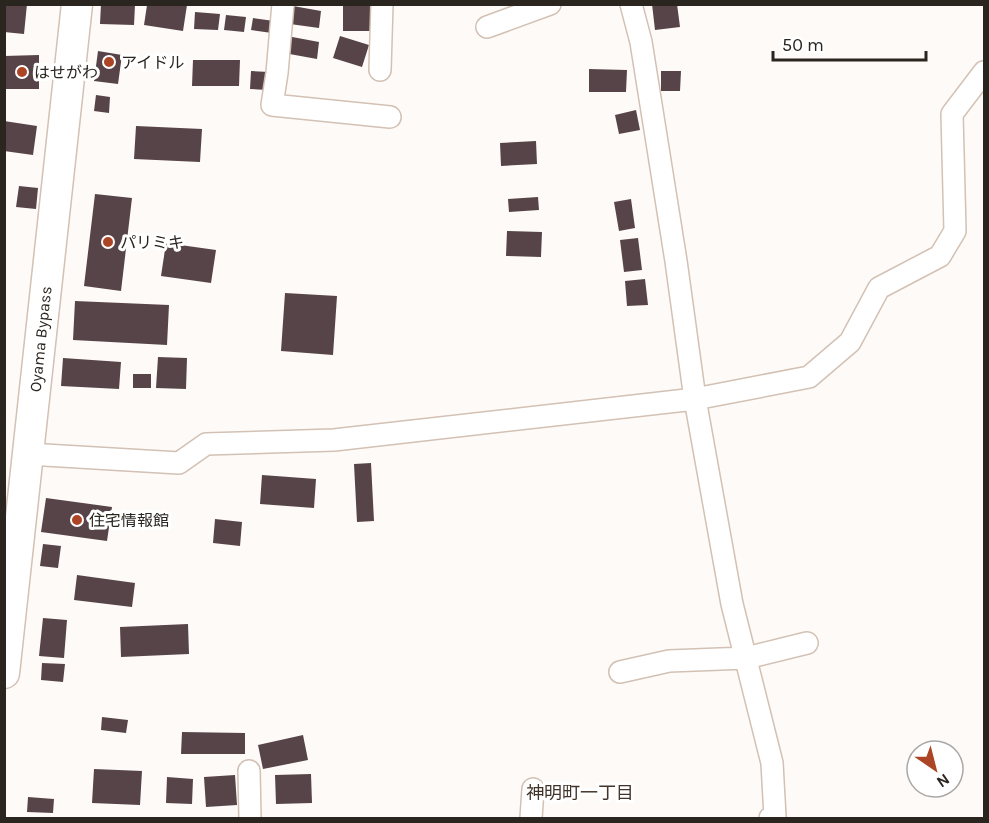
<svg xmlns="http://www.w3.org/2000/svg" width="989" height="823" font-family="Karla,'Noto Sans JP',sans-serif">
  <rect width="100%" height="100%" fill="#fefaf7"/>
  <path fill="#564449" d="M4,4H27L24,34L4,32Z
    M101,4L135,5L134,25L100,24Z
    M652,4H677L680,27L655,30Z
    M147,5H187L183,31L144,25Z
    M293,6L321,11L319,28L290,24Z
    M343,6H371V31H343Z
    M195,12L220,14L218,30L194,29Z
    M226,15L246,17L244,32L224,30Z
    M253,18L274,21L272,33L251,30Z
    M287,36L319,42L317,59L284,53Z
    M340,36L369,45L362,67L333,58Z
    M98,51L122,55L118,84L94,81Z
    M39,55V89H4V56Z
    M193,60H240L239,86H192Z
    M589,69L627,70L626,92H589Z
    M251,71L269,72L268,90L250,89Z
    M661,71H681L680,91H661Z
    M96,95L110,97L109,113L94,111Z
    M636,110L640,130L619,134L615,115Z
    M4,121L37,126L33,155L4,151Z
    M136,126L202,129L200,162L134,159Z
    M536,141L537,164L501,166L500,143Z
    M19,186L38,188L36,209L16,207Z
    M95,194L132,198L121,291L84,286Z
    M538,197L539,210L509,212L508,199Z
    M631,199L635,228L619,231L614,202Z
    M507,231L542,232L541,257L506,256Z
    M638,238L642,270L624,272L620,240Z
    M166,243L216,250L211,283L161,276Z
    M645,279L648,305L627,306L625,281Z
    M285,293L337,296L333,355L281,351Z
    M75,301L169,305L167,345L73,340Z
    M158,357L187,358L186,389L156,388Z
    M63,358L121,362L119,389L61,386Z
    M133,374H151V388H133Z
    M371,463L374,521L357,522L354,464Z
    M262,475L316,479L314,508L260,504Z
    M46,498L112,507L107,541L41,532Z
    M215,519L242,522L240,546L213,543Z
    M43,544L61,546L58,568L40,566Z
    M77,575L135,583L132,607L74,600Z
    M43,618L67,620L64,658L39,656Z
    M188,624L189,654L121,657L120,627Z
    M42,663L65,664L63,682L41,680Z
    M102,717L128,720L126,733L101,730Z
    M182,732L245,733V754H181Z
    M303,735L308,760L263,769L258,745Z
    M94,769L142,771L140,805L92,803Z
    M311,774L312,803L276,804L275,775Z
    M235,775L237,805L206,807L204,777Z
    M167,777L193,779L192,804L166,803Z
    M28,797L54,799L53,813L27,812Z"/>
  <g fill="none" stroke-linecap="round" stroke-linejoin="round">
    <g stroke="#d2c1b4" stroke-width="24">
      <path id="minor" d="M283,4L277,73L272,105L390,117
        M631,4L641,42L676,261L695,399L732,604L772,763L775,817L770,818
        M487,27L550,4
        M380,70L382,4
        M28,454L179,463L206,444L334,440L695,399L809,377L850,342L879,288L940,256L955,231L952,114L984,72
        M620,672L669,661L746,658L807,643
        M249,771L250,818
        M531,818L533,789"/>
    </g>
    <g stroke="#d2c1b4" stroke-width="33">
      <path id="highway" d="M4,673L77,4"/>
    </g>
    <use href="#minor" stroke="#fff" stroke-width="21"/>
    <use href="#highway" stroke="#fff" stroke-width="30"/>
  </g>
  <g fill="#ac4426" stroke="#fff" stroke-width="2">
    <circle cx="109" cy="62" r="6"/>
    <circle cx="22" cy="72" r="6"/>
    <circle cx="108" cy="242" r="6"/>
    <circle cx="77" cy="520" r="6"/>
  </g>
  <g text-anchor="middle" stroke-width="6" stroke-linejoin="round" paint-order="stroke">
    <g font-size="16" fill="#2b2520" stroke="#fff" text-anchor="start">
      <text x="121" y="68">アイドル</text>
      <text x="34" y="78">はせがわ</text>
      <text x="120" y="248">パリミキ</text>
      <text x="89" y="526">住宅情報館</text>
    </g>
    <g font-size="16" fill="#2b2520" stroke="#fff">
      <text transform="translate(40 339) rotate(-84)" y="6">Oyama Bypass</text>
    </g>
    <g font-size="18" fill="#42342a" stroke="#fff">
      <text x="580" y="799">神明町一丁目</text>
    </g>
  </g>
  <rect width="989" height="823" fill="none" stroke="#2b2520" stroke-width="12"/>
  <g transform="translate(935 769) rotate(145)"><circle r="28" fill="#ffffff" stroke="#aaa8a6" stroke-width="1.5"/>
  <path d="M0-4.5L10 22L0 15L-10 22Z" fill="#ac4426"/>
  <text y="-9" font-size="16" font-weight="bold" text-anchor="middle" fill="#2b2520">N</text>
  </g>
  <path d="M773 51v9h153v-9" fill="none" stroke="#2b2520" stroke-width="3"/>
  <text x="782" y="51" font-size="18" fill="#2b2520" stroke="#ffffff" stroke-width="4.5" paint-order="stroke">50 m</text>
</svg>
